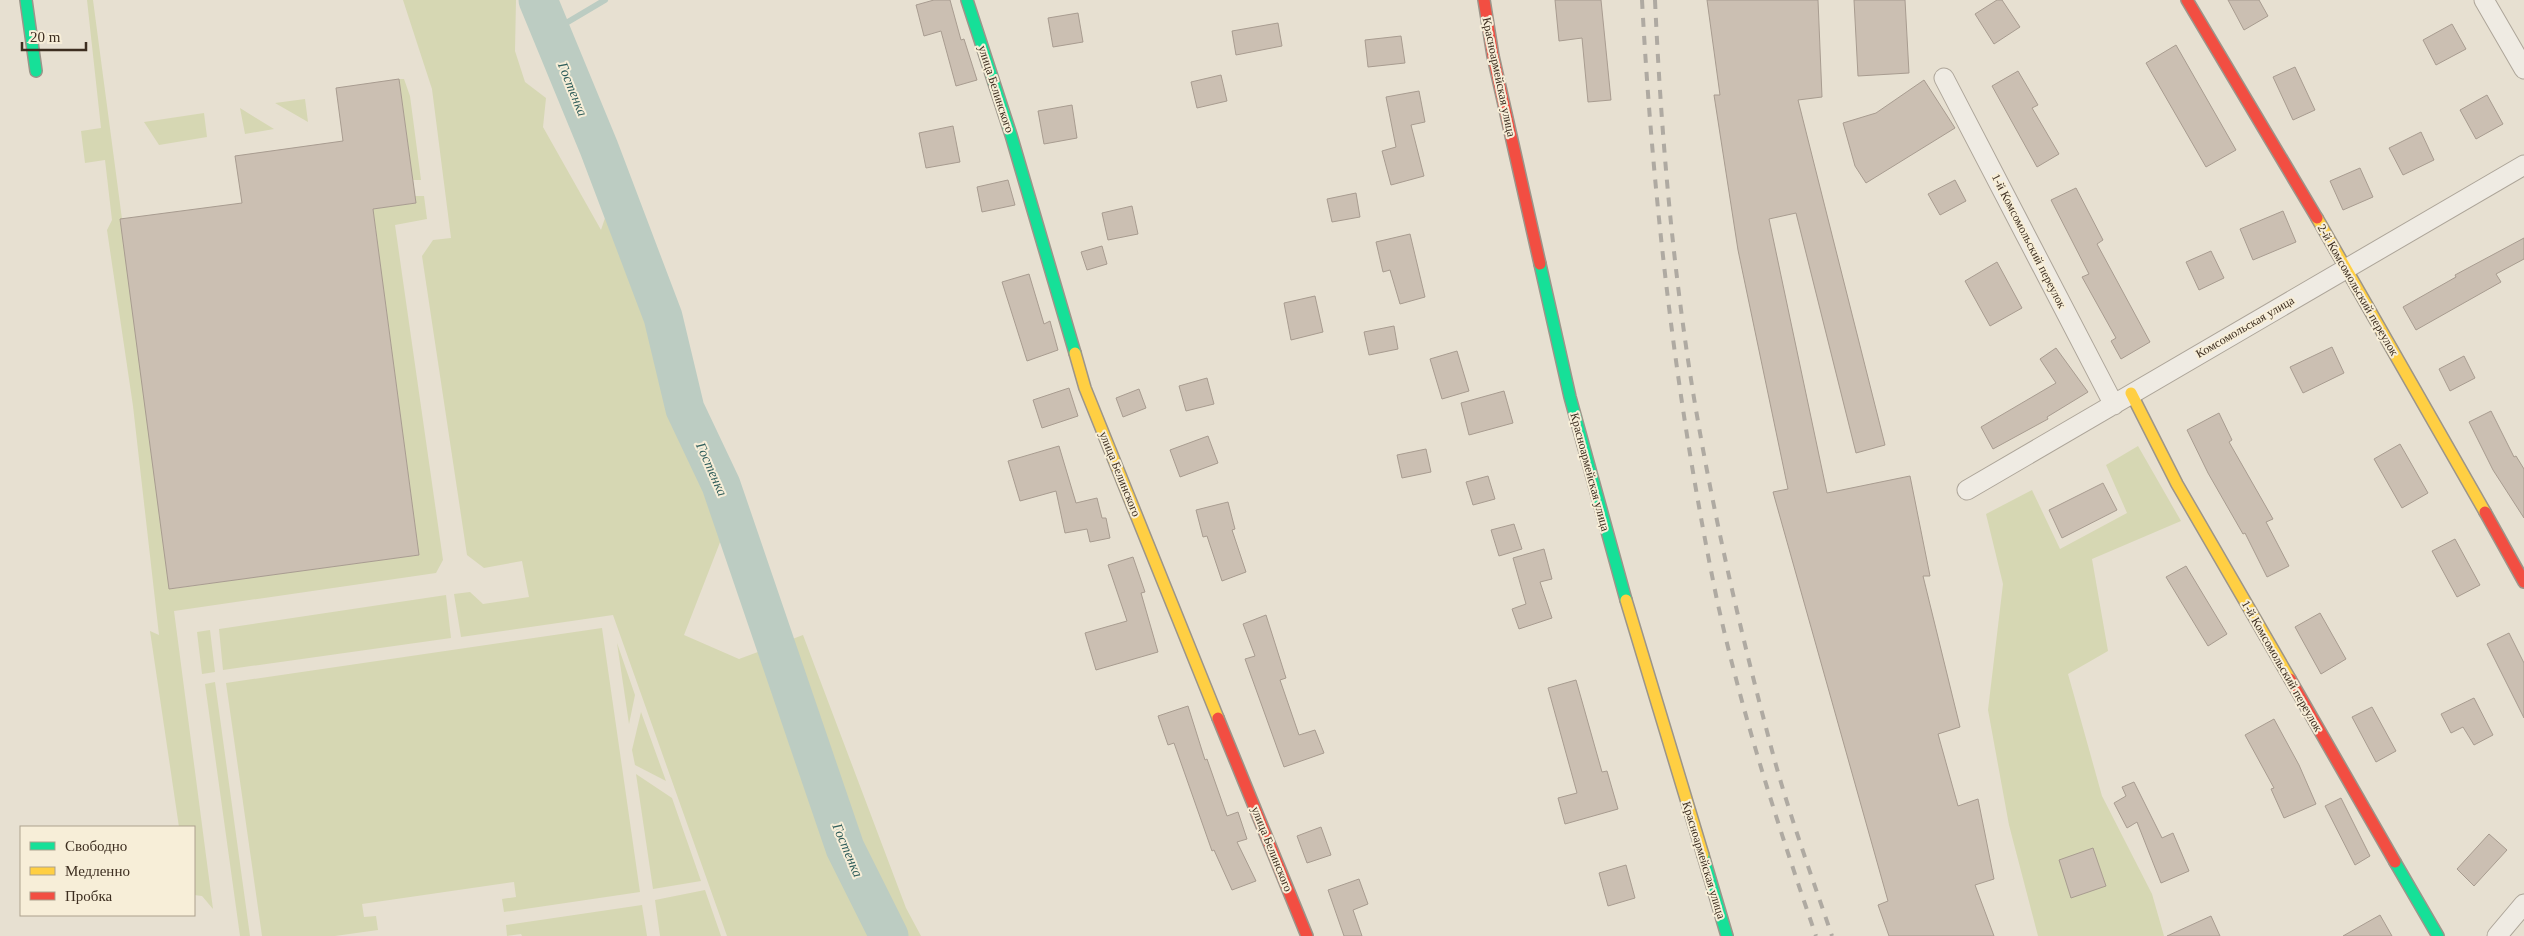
<svg xmlns="http://www.w3.org/2000/svg" width="2524" height="936" font-family="Georgia,serif">
  <rect width="100%" height="100%" fill="#e7e0d1"/>
  <path fill="#d6d7b3" d="M87,0H93L171,589L419,555L373,209L416,203L415,196H424L427,219L395,225L443,560L436,573L174,611L213,909L202,896L194,895V827H179L150,631L159,635L133,406L107,230L112,220L105,160L85,163L81,131L101,128Z
    M403,0H516L515,51L525,82L546,98L543,127L601,230L612,197L687,427L724,532L684,635L739,659L803,635L906,908L921,936H727L613,615L461,637L454,594L470,592L483,604L529,597L522,561L484,568L467,555L422,256L433,240L451,238L432,89Z
    M399,79H404L410,96L421,180H413Z
    M305,99L308,122L275,103Z
    M240,108L274,129L245,134Z
    M204,113L207,137L159,145L144,122Z
    M2138,446L2181,521L2092,559L2108,651L2068,674L2102,796L2152,894L2164,936H2038L2009,825L1988,710L2003,584L1986,514L2032,490L2060,549L2127,513L2106,465Z
    M446,595L451,638L223,670L219,629Z
    M602,628L640,892L504,912L502,899L516,897L514,882L362,904L364,917L376,916L378,930L335,936H262L226,683Z
    M210,630L215,672L202,674L197,632Z
    M617,643L635,695L629,724Z
    M215,682L250,936H240L205,684Z
    M641,712L666,781L635,765L632,750Z
    M636,774L672,798L701,881L653,889Z
    M705,890L721,936H660L655,900Z
    M642,905L647,936H522L521,934L507,936L506,925Z"/>
  <g fill="none" stroke-linecap="round" stroke-linejoin="round">
    <path stroke="#bcccc2" stroke-width="6" d="M551,32L605,0"/>
    <path stroke="#bcccc2" stroke-width="39" d="M538,0L599,148L663,317L685,409L721,485L845,848L889,936"/>
  </g>
  <path fill="#cbbfb2" stroke="#a89c90" d="M934,0H950L961,40L964,39L977,80L956,86L941,31L924,36L916,5Z
    M1555,0H1601L1611,100L1588,102L1582,38L1559,41Z
    M1707,0H1818L1822,97L1798,100L1885,445L1856,453L1796,213L1769,219L1827,493L1910,476L1930,576H1923L1960,727L1938,734L1958,806L1978,799L1994,879L1975,885L1994,936H1889L1878,905L1888,901L1773,492L1788,489L1738,250L1714,95H1720Z
    M1854,0H1905L1909,73L1858,76Z
    M1997,0H2002L2020,27L1994,44L1975,14Z
    M2228,0H2259L2268,16L2244,30Z
    M1078,13L1083,42L1053,47L1048,18Z
    M1278,23L1282,46L1236,55L1232,31Z
    M2452,24L2466,49L2436,65L2423,40Z
    M1401,36L1405,63L1368,67L1365,40Z
    M2176,45L2236,150L2206,167L2146,63Z
    M2295,67L2315,110L2293,120L2273,77Z
    M2018,71L2038,105L2032,108L2059,154L2037,167L1992,86Z
    M1221,75L1227,101L1197,108L1191,82Z
    M399,79L416,203L373,209L419,555L169,589L120,219L242,203L235,156L343,141L336,88Z
    M1924,80L1955,128L1866,183L1855,166L1843,123L1876,113Z
    M1419,91L1425,122L1411,125L1424,176L1391,185L1382,151L1396,147L1386,97Z
    M2487,95L2503,124L2476,139L2460,110Z
    M1072,105L1077,138L1044,144L1038,111Z
    M953,126L960,162L926,168L919,133Z
    M2421,132L2434,160L2403,175L2389,148Z
    M2360,168L2373,197L2343,210L2330,181Z
    M1008,180L1015,205L982,212L977,187Z
    M1955,180L1966,201L1940,215L1928,194Z
    M2076,188L2103,240L2097,244L2150,342L2121,359L2111,341L2116,338L2082,277L2089,274L2051,200Z
    M1356,193L1360,217L1332,222L1327,199Z
    M1132,206L1138,234L1108,240L1102,213Z
    M2283,211L2296,242L2253,260L2240,229Z
    M1410,234L1425,297L1400,304L1390,270L1383,272L1376,242Z
    M2524,238V259L2496,274L2501,282L2416,330L2403,307L2456,277L2455,275Z
    M1102,246L1107,264L1087,270L1081,252Z
    M2211,251L2224,278L2199,290L2186,262Z
    M1997,262L2022,308L1990,326L1965,281Z
    M1029,274L1044,324L1050,321L1058,350L1027,361L1002,282Z
    M1315,296L1323,332L1291,340L1284,303Z
    M1394,326L1398,349L1369,355L1364,332Z
    M2332,347L2344,373L2303,393L2290,367Z
    M2056,348L2088,392L2047,417L2048,419L1993,449L1981,427L2056,383L2040,359Z
    M1457,351L1469,391L1442,399L1430,359Z
    M2464,356L2475,378L2450,391L2439,369Z
    M1207,378L1214,404L1186,411L1179,386Z
    M1069,388L1078,416L1042,428L1033,400Z
    M1139,389L1146,408L1123,417L1116,398Z
    M1504,391L1513,423L1469,435L1461,403Z
    M2491,411L2514,457L2516,456L2524,469V518L2493,470L2469,422Z
    M2219,413L2232,440L2229,442L2273,519L2266,522L2289,566L2267,577L2245,533L2243,534L2208,473L2187,430Z
    M1208,436L1218,463L1180,477L1170,450Z
    M2400,444L2428,493L2402,508L2374,459Z
    M1059,446L1076,503L1097,498L1102,518H1106L1110,538L1090,542L1087,529L1065,533L1056,491L1020,501L1008,461Z
    M1426,449L1431,472L1402,478L1397,455Z
    M1488,476L1495,499L1473,505L1466,482Z
    M2103,483L2117,510L2062,538L2049,510Z
    M1228,502L1235,529L1232,530L1246,572L1222,581L1207,536L1203,537L1196,510Z
    M1514,524L1522,549L1499,556L1491,530Z
    M2455,539L2480,585L2457,597L2432,551Z
    M1544,549L1552,579L1540,582L1552,618L1519,629L1512,609L1526,604L1513,558Z
    M1133,557L1145,592L1141,593L1158,652L1096,670L1085,633L1127,621L1108,565Z
    M2186,566L2227,634L2208,646L2166,577Z
    M2320,613L2346,659L2321,674L2295,627Z
    M1266,615L1286,678L1280,680L1299,735L1315,730L1324,753L1284,767L1245,659L1255,656L1243,624Z
    M2509,633L2524,663V718L2487,644Z
    M1576,680L1602,772L1607,771L1618,809L1565,824L1558,798L1577,793L1548,688Z
    M2474,698L2493,735L2474,745L2463,727L2451,733L2441,714Z
    M1188,706L1205,760L1207,759L1227,816L1238,812L1247,839L1237,842L1256,881L1232,890L1214,850L1212,851L1174,743L1168,745L1158,716Z
    M2372,707L2396,751L2376,762L2352,717Z
    M2274,719L2299,765L2316,804L2284,818L2271,789L2274,788L2245,735Z
    M2134,782L2162,838L2173,833L2189,871L2161,883L2137,822L2127,828L2114,803L2126,796L2122,787Z
    M2341,798L2370,856L2355,865L2325,806Z
    M1321,827L1331,855L1307,863L1297,836Z
    M2489,834L2507,850L2474,886L2457,869Z
    M2093,848L2106,886L2071,898L2059,860Z
    M1626,865L1635,898L1608,906L1599,873Z
    M1359,879L1368,904L1353,910L1362,936H1344L1328,890Z
    M2380,915L2392,936H2343Z
    M2211,916L2220,936H2167Z"/>
  <g fill="none" stroke-linecap="round" stroke-linejoin="round">
    <g stroke="#ada599" stroke-width="21">
      <path id="street" d="M2484,0L2524,69
        M1944,78L2114,405
        M1967,490L2524,165
        M2497,936L2524,904"/>
    </g>
    <g stroke="#9c958a" stroke-width="14">
      <path id="fast" d="M26,0L36,71
        M967,0L1011,135L1075,353
        M1540,264L1570,397L1626,600
        M1703,855L1727,936
        M2395,862L2438,936"/>
    </g>
    <g stroke="#9c958a" stroke-width="14">
      <path id="slow" d="M2317,218L2485,512
        M1075,353L1085,388L1218,718
        M2131,393L2177,484L2290,679
        M1626,600L1703,855"/>
    </g>
    <g stroke="#9c958a" stroke-width="14">
      <path id="jam" d="M1484,0L1493,56L1540,264
        M2187,0L2317,218
        M2485,512L2524,582
        M2290,679L2395,862
        M1218,718L1307,936"/>
    </g>
    <use href="#street" stroke="#efebe3" stroke-width="19"/>
    <use href="#fast" stroke="#16e098" stroke-width="11"/>
    <use href="#slow" stroke="#ffcf43" stroke-width="11"/>
    <use href="#jam" stroke="#f24e42" stroke-width="11"/>
    <path stroke="#afaaa2" stroke-width="4" stroke-dasharray="9 9" stroke-linecap="butt" d="M1642,0C1653,201 1676,402 1717,600C1742,714 1778,826 1816,936
      M1655,0C1661,131 1672,262 1693,392C1712,508 1739,626 1769,739C1786,806 1810,871 1832,936"/>
  </g>
  <g text-anchor="middle" stroke-width="4" stroke-linejoin="round" paint-order="stroke">
    <g font-size="12" fill="#3d2e20" stroke="#f7eed8">
      <text transform="translate(1499 77) rotate(78)" y="4">Красноармейская улица</text>
      <text transform="translate(996 89) rotate(72)" y="4">улица Белинского</text>
      <text transform="translate(2029 241) rotate(63)" y="4">1-й Комсомольский переулок</text>
      <text transform="translate(2358 290) rotate(60)" y="4">2-й Комсомольский переулок</text>
      <text transform="translate(2245 327) rotate(-30)" y="4">Комсомольская улица</text>
      <text transform="translate(1590 472) rotate(75)" y="4">Красноармейская улица</text>
      <text transform="translate(1120 474) rotate(68)" y="4">улица Белинского</text>
      <text transform="translate(2282 666) rotate(60)" y="4">1-й Комсомольский переулок</text>
      <text transform="translate(1272 849) rotate(68)" y="4">улица Белинского</text>
      <text transform="translate(1704 860) rotate(73)" y="4">Красноармейская улица</text>
    </g>
    <g font-size="14" font-style="italic" fill="#2f5d5a" stroke="#f7eed8">
      <text transform="translate(573 89) rotate(68)" y="5">Гостенка</text>
      <text transform="translate(712 469) rotate(66)" y="5">Гостенка</text>
      <text transform="translate(848 850) rotate(67)" y="5">Гостенка</text>
    </g>
  </g>
  <rect x="20" y="826" width="175" height="90" fill="#f7eed8" stroke="#ada18e"/>
  <rect x="30" y="842" width="25" height="8" fill="#16e098" stroke="#ada18e"/>
  <text x="65" y="851" font-size="15" fill="#3d2e20">Свободно</text>
  <rect x="30" y="867" width="25" height="8" fill="#ffcf43" stroke="#ada18e"/>
  <text x="65" y="876" font-size="15" fill="#3d2e20">Медленно</text>
  <rect x="30" y="892" width="25" height="8" fill="#f24e42" stroke="#ada18e"/>
  <text x="65" y="901" font-size="15" fill="#3d2e20">Пробка</text>
  <path d="M22 42v8h64v-8" fill="none" stroke="#3d2e20" stroke-width="2.5"/>
  <text x="30" y="42" font-size="15" fill="#3d2e20" stroke="#f7eed8" stroke-width="4" paint-order="stroke">20 m</text>
</svg>
